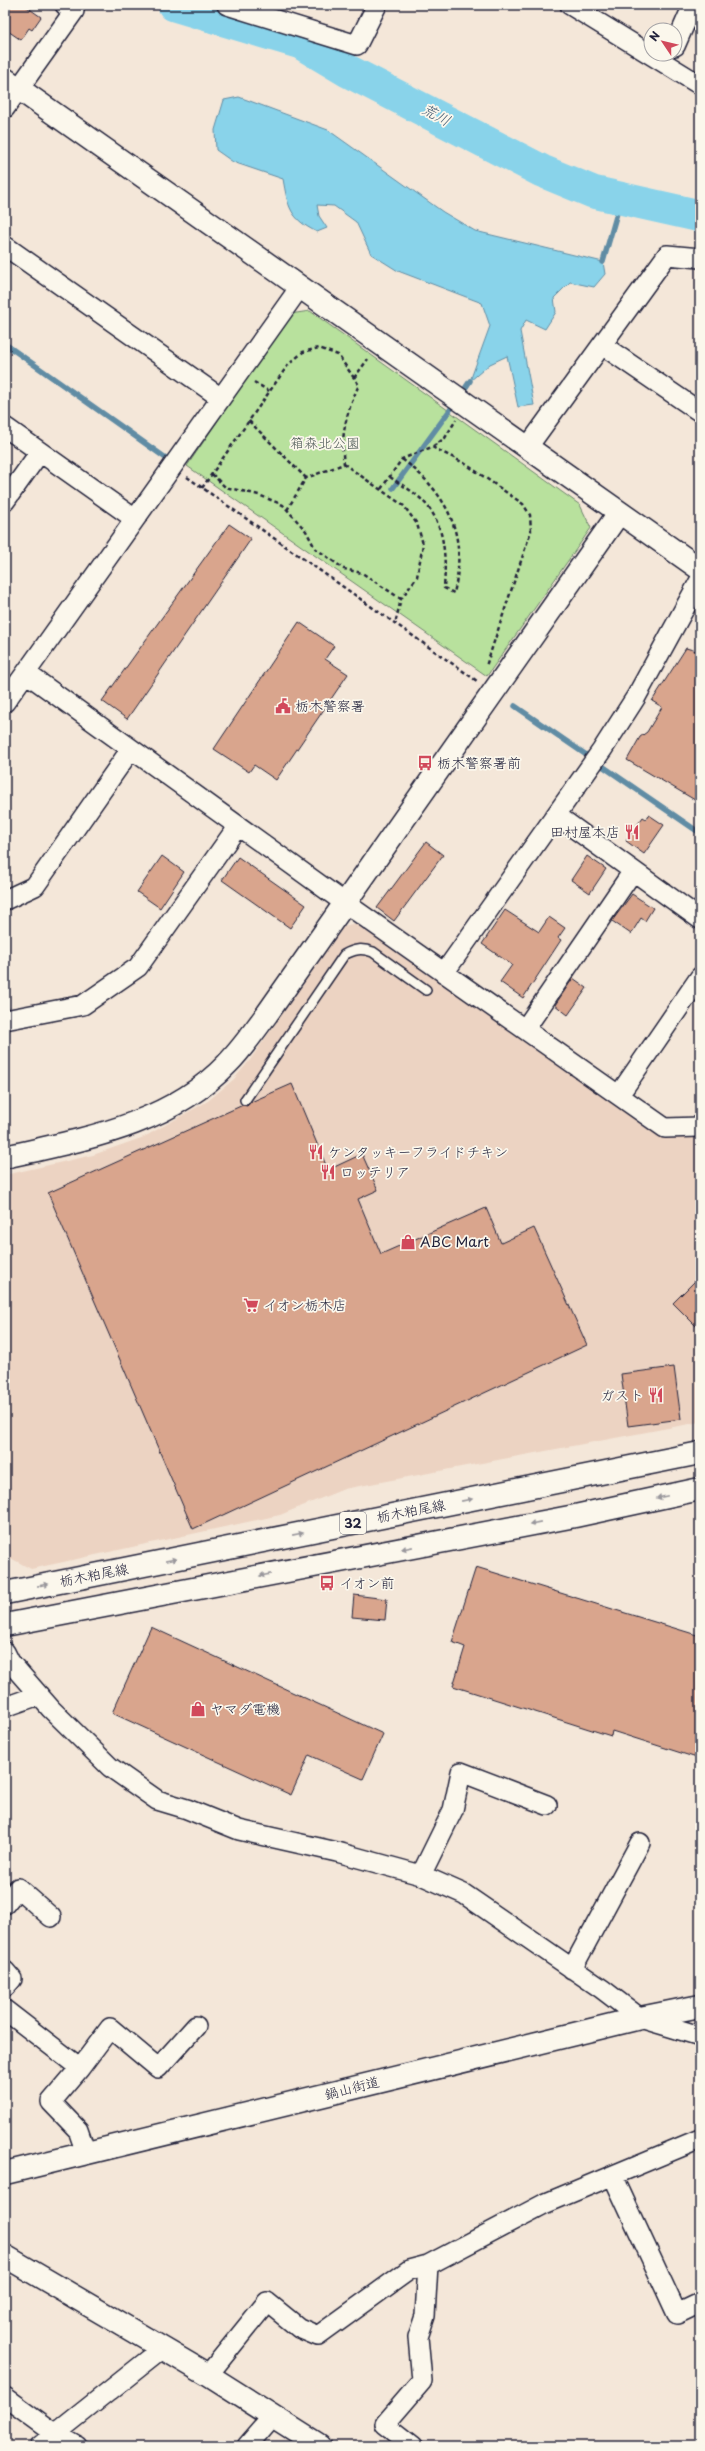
<svg xmlns="http://www.w3.org/2000/svg" width="705" height="2451" font-family="'Playpen Sans','Klee One',sans-serif">
  <rect width="100%" height="100%" fill="#f4e7d9"/>
  <filter id="ink" filterUnits="userSpaceOnUse"><feTurbulence type="fractalNoise" baseFrequency=".025" numOctaves="2"/><feDisplacementMap in="SourceGraphic" scale="8" xChannelSelector="R" yChannelSelector="G"/><feConvolveMatrix kernelMatrix="1 2 1 2 8 2 1 2 1" color-interpolation-filters="sRGB"/></filter>
  <g filter="url(#ink)">
    <path fill="#ecd3c2" d="M356,923L664,1138H700V1422L344,1489L280,1515L31,1569L5,1555V1175L93,1155L144,1137L208,1101L234,1079L250,1060L344,926Z"/>
    <path fill="#b8e19d" stroke="#6d826c" d="M310,311L580,505L591,528L487,676L187,466L290,314Z"/>
    <path fill="#89d3ea" stroke="#608ca4" d="M239,97L328,130L443,212L475,231L603,262L605,274L594,287L570,282L554,298L556,312L545,329L526,320L520,331L534,405L518,407L507,356L490,364L470,381L490,326L482,303L398,271L371,254L356,222L334,206L317,205L319,216L327,228L317,232C290,219 288,207 283,179L233,162L216,150L215,130L224,100Z"/>
    <g fill="none" stroke-linecap="round" stroke-linejoin="round">
      <path stroke="#608ca4" stroke-width="5.5" d="M603,262L621,199
        M5,344L170,461
        M460,396L470,381
        M393,488L455,403
        M515,706L700,833"/>
      <path stroke="#89d3ea" stroke-width="33" d="M174,5L301,43L348,71L542,171L593,192L700,216"/>
    </g>
    <path fill="#d9a58d" stroke="#22223b" d="M5,5H24L41,17L32,30L29,28L21,40L5,29Z
      M229,524L251,539L127,719L102,701Z
      M299,622L334,646L325,659L348,674L276,780L254,765L249,772L214,749Z
      M686,648L700,652V803L627,760L640,737L647,732L662,707L652,701Z
      M649,815L664,825L644,854L626,841L643,817L646,819Z
      M426,842L443,855L394,921L377,908Z
      M162,856L184,872L160,908L137,892Z
      M587,856L606,869L590,893L571,880Z
      M238,857L306,905L290,928L222,880Z
      M632,894L653,908L645,921L641,918L631,934L612,921Z
      M505,910L539,932L549,917L565,928L558,938L561,940L523,998L500,982L512,965L482,944Z
      M573,978L587,988L568,1015L555,1005Z
      M292,1084L328,1170L362,1154L378,1190L358,1199L381,1254L486,1208L501,1243L534,1228L587,1345L193,1529L48,1193L243,1105L247,1106L251,1102Z
      M700,1276V1330L673,1303Z
      M674,1367L681,1419L628,1426L621,1374Z
      M476,1567L700,1636V1759L612,1731L611,1736L453,1686L465,1647L452,1642Z
      M354,1595L387,1599L385,1620L352,1617Z
      M151,1627L383,1734L363,1779L309,1755L291,1795L112,1713Z"/>
    <g fill="none" stroke-linecap="round" stroke-linejoin="round">
      <g stroke="#22223b" stroke-width="12">
        <path id="service" d="M245,1100L344,955C354,949 362,948 373,952L426,990"/>
      </g>
      <g stroke="#22223b" stroke-width="22">
        <path id="minor" d="M227,5L357,45L377,5
          M570,5L700,85
          M675,46L693,5
          M5,108L74,11L65,5
          M5,246L221,398
          M602,345L700,412
          M5,427L135,519
          M527,448L667,255L700,258
          M5,501L40,452
          M26,673L345,903L665,1128L700,1127
          M5,702L300,287
          M556,815L700,919
          M5,900L35,886L131,749
          M444,973L602,750L636,697L700,580
          M5,1020L83,1005L138,967L238,826
          M525,1029L633,871
          M619,1095L700,977
          M5,1652L10,1662L51,1709L110,1767L157,1800L187,1809L239,1830L337,1852L421,1875L464,1894L602,1989L640,2018L700,2036
          M5,1707L39,1695
          M421,1875L453,1810L461,1772L547,1805
          M5,1904L18,1888L51,1917
          M572,1969L640,1843
          M5,1971L12,1979L5,1987
          M5,2010L80,2068L110,2028L158,2068L196,2026
          M80,2068L51,2102L78,2130L86,2153
          M613,2176L677,2314L700,2303
          M208,2375L267,2302L299,2328L318,2336L409,2270L428,2265
          M5,2397L56,2434L77,2446
          M40,2446L162,2349
          M247,2446L272,2417
          M413,2446L385,2424L422,2381L418,2337L425,2316L428,2265L544,2204L700,2139"/>
      </g>
      <g stroke="#22223b" stroke-width="25">
        <path id="tertiary" d="M5,79L700,569
          M5,1157C84,1139 169,1125 227,1064C242,1049 254,1031 267,1014L619,513
          M5,2173L640,2018L700,2006
          M5,2256L208,2375L320,2446"/>
      </g>
      <g stroke="#22223b" stroke-width="25">
        <path id="primary" d="M5,1593L700,1453
          M5,1625L575,1516L700,1489"/>
      </g>
      <path stroke="#22223b" stroke-width="2.5" stroke-dasharray="4 3" stroke-linecap="butt" d="M354,378L368,359
        M254,382L269,391
        M249,421L306,478
        M432,447L464,463L523,504L530,515L531,531L486,666
        M212,474L225,487L259,495L283,505L306,531L315,548L344,569L362,573L401,599
        M187,477L477,681
        M390,477C400,484 413,491 422,500C446,523 446,558 444,588L454,593C468,534 448,494 402,459
        M202,488L288,365L303,352L319,348L338,355L359,385C347,410 340,436 344,464
        M381,489L402,459L432,447L445,438L456,420
        M287,510L306,478L344,464L404,506L417,524L423,544L417,577L401,599L395,624"/>
      <use href="#service" stroke="#fbf7ec" stroke-width="9"/>
      <use href="#minor" stroke="#fbf7ec" stroke-width="19"/>
      <use href="#tertiary" stroke="#fbf7ec" stroke-width="22"/>
      <use href="#primary" stroke="#fbf7ec" stroke-width="22"/>
    </g>
    <defs><path id="oneway-solid" d="M-6-.8H1V-3.2L6.5 0L1 3.2V.8H-6Z"/></defs>
    <g fill="#99979c">
      <use href="#oneway-solid" transform="translate(662 1497) rotate(168)"/>
      <use href="#oneway-solid" transform="translate(467 1500) rotate(-11)"/>
      <use href="#oneway-solid" transform="translate(535 1523) rotate(169)"/>
      <use href="#oneway-solid" transform="translate(298 1534) rotate(-11)"/>
      <use href="#oneway-solid" transform="translate(407 1548) rotate(169)"/>
      <use href="#oneway-solid" transform="translate(171 1560) rotate(-11)"/>
      <use href="#oneway-solid" transform="translate(265 1575) rotate(169)"/>
      <use href="#oneway-solid" transform="translate(43 1585) rotate(-11)"/>
    </g>
  </g>
  <defs>
    <g id="civic-bare" transform="scale(1.2)"><path d="M-.6-6.5H3V-4.5H.6V-3L4-1V1h2V6H-6V1h2V-1L-.6-3ZM-1.2 2.5V6h2.4V2.5Z" fill="#d1495b" stroke="#fbf7ec" stroke-width="2.5" paint-order="stroke"/></g>
    <g id="bus-bare" transform="scale(1.2)"><path d="M-5-6H5V4H4V6H2V4H-2V6H-4V4H-5ZM-3.5-4V0h7V-4ZM-3.5 1.2v1.5H-2V1.2ZM2 1.2v1.5H3.5V1.2Z" fill="#d1495b" stroke="#fbf7ec" stroke-width="2.5" paint-order="stroke"/></g>
    <g id="restaurant-bare" transform="scale(1.2)"><path d="M-5-6h1v4h1v-4h1v4h1v-4h1v5L-1.5 .5V6h-2V.5L-5-1ZM5-6V6H3V1.5H1.5Q1.5-4 5-6Z" fill="#d1495b" stroke="#fbf7ec" stroke-width="2.5" paint-order="stroke"/></g>
    <g id="shop-bare" transform="scale(1.2)"><path d="M-5-2.5h2.3a2.7 3.5 0 0 1 5.4 0H5L5.5 6h-11ZM-1.5-2.5h3a1.5 2.3 0 0 0-3 0Z" fill="#d1495b" stroke="#fbf7ec" stroke-width="2.5" paint-order="stroke"/></g>
    <g id="supermarket-bare" transform="scale(1.2)"><path d="M-6-5.5h2.5l.6 2H6L4.5 2H-2.5L-4.4-4H-6ZM-1.5 3.2a1.3 1.3 0 1 0 .1 0ZM3 3.2a1.3 1.3 0 1 0 .1 0Z" fill="#d1495b" stroke="#fbf7ec" stroke-width="2.5" paint-order="stroke"/></g>
  </defs>
  <g fill-rule="evenodd">
    <use href="#civic-bare" x="283" y="706"/>
    <use href="#bus-bare" x="425" y="763"/>
    <use href="#restaurant-bare" x="632" y="832"/>
    <use href="#restaurant-bare" x="316" y="1152"/>
    <use href="#restaurant-bare" x="328" y="1172"/>
    <use href="#shop-bare" x="408" y="1242"/>
    <use href="#supermarket-bare" x="251" y="1305"/>
    <use href="#restaurant-bare" x="656" y="1395"/>
    <use href="#bus-bare" x="327" y="1583"/>
    <use href="#shop-bare" x="198" y="1709"/>
  </g>
  <g text-anchor="middle" stroke-width="3.5" stroke-linejoin="round" paint-order="stroke">
    <rect fill="#fbf7ec" stroke="#636270" stroke-width="1" x="340" y="1512" width="26" height="22" rx="3"/>
    <g font-size="13" font-weight="bold" fill="#22223b">
      <text x="353" y="1528">32</text>
    </g>
    <g font-size="14" fill="#4f5b58" stroke="#fbf7ec">
      <text x="325" y="448">箱森北公園</text>
    </g>
    <g font-size="14" fill="#22223b" stroke="#fbf7ec" text-anchor="start">
      <text x="295" y="711">栃木警察署</text>
      <text x="437" y="768">栃木警察署前</text>
      <text x="620" y="837" text-anchor="end">田村屋本店</text>
      <text x="328" y="1157">ケンタッキーフライドチキン</text>
      <text x="340" y="1177">ロッテリア</text>
      <text x="420" y="1247">ABC Mart</text>
      <text x="263" y="1310">イオン栃木店</text>
      <text x="644" y="1400" text-anchor="end">ガスト</text>
      <text x="339" y="1588">イオン前</text>
      <text x="210" y="1714">ヤマダ電機</text>
    </g>
    <g font-size="14" fill="#22223b" stroke="#fbf7ec">
      <text transform="translate(411 1511) rotate(-11)" y="5">栃木粕尾線</text>
      <text transform="translate(94 1575) rotate(-11)" y="5">栃木粕尾線</text>
      <text transform="translate(352 2088) rotate(-14)" y="5">鍋山街道</text>
    </g>
    <g font-size="15" font-style="italic" fill="#415770" stroke="#fbf7ec">
      <text transform="translate(436 115) rotate(28)" y="5">荒川</text>
    </g>
  </g>
  <rect width="705" height="2451" fill="none" stroke="#fbf7ec" stroke-width="20"/>
  <rect x="10" y="10" width="685" height="2431" fill="none" stroke="#22223b" stroke-width="1.5" filter="url(#ink)"/>
  <g transform="translate(663 42) rotate(305)"><circle r="19" fill="#fbf7ec" stroke="#a4a2a5"/>
  <path d="M0-3L7 15L0 10L-7 15Z" fill="#d1495b"/>
  <text y="-6" font-size="11" font-weight="bold" text-anchor="middle" fill="#22223b">N</text>
  </g>
</svg>
